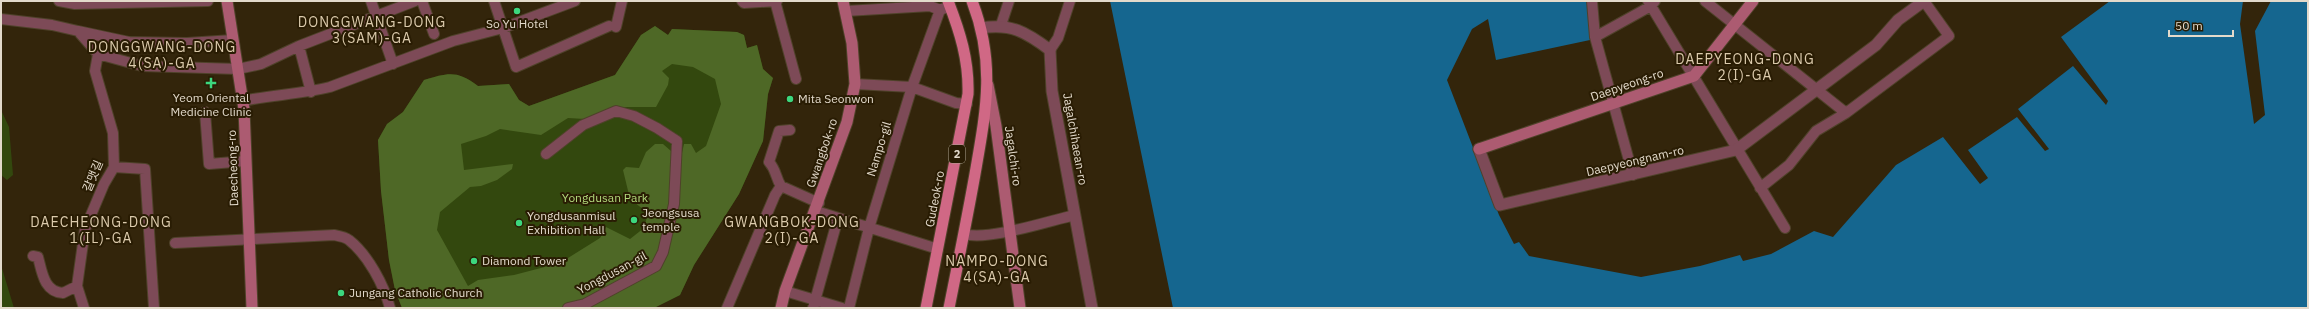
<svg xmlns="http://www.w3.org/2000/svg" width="2309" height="309" font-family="'IBM Plex Sans','Noto Sans KR',sans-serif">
  <rect width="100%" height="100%" fill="#33250b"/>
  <path fill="#33480e" d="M655,26L668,35L672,29L737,32L744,35L747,48L757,45L763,69L773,78L768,94L763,141L739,194L694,265L680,295L654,308H402L395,290L389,260L381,191L378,140L387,124L403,112L424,80C448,73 457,70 478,86L509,84L519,100L529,106L615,75L641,35Z
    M1,110L9,127L13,175L7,180L1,175Z
    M1,265L14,308H1Z"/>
  <path fill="#4e6826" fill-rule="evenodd" d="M655,26L668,35L672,29L737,32L744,35L747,48L757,45L763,69L773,78L768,94L763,141L739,194L694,265L680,295L654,308H402L395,290L389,260L381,191L378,140L387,124L403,112L424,80C448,73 457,70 478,86L509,84L519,100L529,106L615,75L641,35ZM672,64L693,67L715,79L721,104L706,146L696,153L691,144H684L680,162L674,164L671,151L663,144H655L646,152L639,168L626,167L623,170L630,199L648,213L644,228L630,239L606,227L600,238L560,263L514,275L478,280L468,286L437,230L440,212L470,187L481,186L497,180L512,169L513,164L464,170L461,144L486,136L500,129L541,135L568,118L585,119L616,107H656L668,85L669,78L662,71Z"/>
  <path fill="#15668f" d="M1110,1H1587L1590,40L1496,60L1488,19L1472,29L1447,80L1499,215L1514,244L1519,242L1529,256L1641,277L1700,266L1740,255L1743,261L1771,254L1814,231L1833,237L1896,165L1943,137L1980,184L1988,178L1968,150L2017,117L2045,151L2049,149L2018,109L2073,66L2106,105L2108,101L2061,37L2110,1H2243L2240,24L2254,124L2265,115L2255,31L2271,1H2308V308H1173Z"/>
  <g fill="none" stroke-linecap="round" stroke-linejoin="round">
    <g stroke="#4f422a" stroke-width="12">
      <path id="minor" d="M59,1L75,4L208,1
        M371,1L393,64
        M422,1L434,34
        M494,1L516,67L609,26
        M742,1L744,3L777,1
        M775,1L796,79
        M1592,1L1595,37L1633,175
        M1648,1L1785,228
        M1705,1L1846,113
        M846,11L930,6L940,10
        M1,19L52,25L78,31L98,54L142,66L238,69L261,64L299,46L415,1
        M1001,25L1009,1
        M616,27L622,1
        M78,31L129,42L187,43L233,40
        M1595,37L1651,6L1655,1
        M299,46L311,92
        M1050,50L1058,38L1070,1
        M855,84L912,87L956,103L967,104
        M242,101C272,95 301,94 330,87L453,41L503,28L575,1
        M205,112L209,164L246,161
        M546,154L583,125L616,111L634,116L657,128L677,141L674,204L663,252L656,266L585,304L568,308
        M114,167L145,169L154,308
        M781,186C775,177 777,171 769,162L779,131L790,130
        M1760,188L1789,165L1816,131L1846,113L1949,36L1924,1
        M816,211L938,249
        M964,234C989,241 1048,221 1075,215
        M175,243L334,235C339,236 345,237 349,240C368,255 384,285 390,308
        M33,256L38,257C42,272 44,292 63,293L77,286
        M785,291L842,308
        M84,308L77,286L85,229L104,184L114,167L113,133L95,71L98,54
        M727,308L775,195L781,186L819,203
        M813,308L838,218
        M849,308L869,228L912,87L940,10L950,6"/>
    </g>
    <g stroke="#4f422a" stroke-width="13">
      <path id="tertiary" d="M981,28C1011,23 1026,32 1050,50L1052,91L1092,308
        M1479,149L1500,205L1736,150L1876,45L1898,20L1924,1"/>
    </g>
    <g stroke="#4f422a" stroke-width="13">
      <path id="secondary" d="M227,1L244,109L252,308
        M988,85L996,126L1020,308
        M1479,149L1694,76L1753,1
        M781,308L785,291L847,122L855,84L852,43L843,1"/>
    </g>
    <g stroke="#4f422a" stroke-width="13">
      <path id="primary" d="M926,308L968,94C969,60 960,32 948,1
        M949,308C958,263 967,219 975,174C986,111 996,63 972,1"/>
    </g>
    <use href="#minor" stroke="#7d4a57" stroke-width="10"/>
    <use href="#tertiary" stroke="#7d4a57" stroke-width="11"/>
    <use href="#secondary" stroke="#ac5b71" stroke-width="11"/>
    <use href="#primary" stroke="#d06885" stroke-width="11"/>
  </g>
  <g fill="#3cd77e" stroke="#291c03" stroke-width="1.5">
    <circle cx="517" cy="11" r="4"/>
    <path d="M209 77h4v4h4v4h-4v4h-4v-4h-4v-4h4z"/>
    <circle cx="790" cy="99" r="4"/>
    <circle cx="634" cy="220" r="4"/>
    <circle cx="519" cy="223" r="4"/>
    <circle cx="474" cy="261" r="4"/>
    <circle cx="341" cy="293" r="4"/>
  </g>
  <g text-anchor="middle" stroke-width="4" stroke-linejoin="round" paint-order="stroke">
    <rect fill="#291c03" stroke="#aba18f" stroke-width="1" x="949" y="145" width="16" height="18" rx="3"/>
    <g font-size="11" font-weight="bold" fill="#e3dacb">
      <text x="957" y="158">2</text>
    </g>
    <g font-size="12" fill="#e3dacb" stroke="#291c03" text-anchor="start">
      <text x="517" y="28" text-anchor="middle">So Yu Hotel</text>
      <text x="211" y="102" text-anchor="middle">Yeom Oriental<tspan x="211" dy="14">Medicine Clinic</tspan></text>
      <text x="798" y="103">Mita Seonwon</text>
      <text x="642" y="217">Jeongsusa<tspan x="642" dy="14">temple</tspan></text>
      <text x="527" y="220">Yongdusanmisul<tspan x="527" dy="14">Exhibition Hall</tspan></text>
      <text x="482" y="265">Diamond Tower</text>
      <text x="349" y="297">Jungang Catholic Church</text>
    </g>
    <g font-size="12" fill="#e3dacb" stroke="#291c03">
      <text transform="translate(1627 85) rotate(-19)" y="4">Daepyeong-ro</text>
      <text transform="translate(1075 139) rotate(80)" y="4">Jagalchihaean-ro</text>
      <text transform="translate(879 149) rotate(-73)" y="4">Nampo-gil</text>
      <text transform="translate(822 153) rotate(-71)" y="4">Gwangbok-ro</text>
      <text transform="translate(1013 156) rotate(82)" y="4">Jagalchi-ro</text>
      <text transform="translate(1635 161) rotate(-13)" y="4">Daepyeongnam-ro</text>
      <text transform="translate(233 168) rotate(-92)" y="4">Daecheong-ro</text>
      <text transform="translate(93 176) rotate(-67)" y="4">갈맷길</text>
      <text transform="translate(935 199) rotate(-79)" y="4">Gudeok-ro</text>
      <text transform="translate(612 273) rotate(-28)" y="4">Yongdusan-gil</text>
    </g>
    <g font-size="12" fill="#b3da7d" stroke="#291c03">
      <text x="605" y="202">Yongdusan Park</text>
    </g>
    <g font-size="14" letter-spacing="1" fill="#dbcaac" stroke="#291c03">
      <text x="372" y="27">DONGGWANG-DONG<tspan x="372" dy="16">3(SAM)-GA</tspan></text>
      <text x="162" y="52">DONGGWANG-DONG<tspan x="162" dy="16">4(SA)-GA</tspan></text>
      <text x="1745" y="64">DAEPYEONG-DONG<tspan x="1745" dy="16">2(I)-GA</tspan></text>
      <text x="101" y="227">DAECHEONG-DONG<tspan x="101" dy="16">1(IL)-GA</tspan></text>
      <text x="792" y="227">GWANGBOK-DONG<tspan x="792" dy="16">2(I)-GA</tspan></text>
      <text x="997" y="266">NAMPO-DONG<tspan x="997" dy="16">4(SA)-GA</tspan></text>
    </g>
  </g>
  <rect width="2309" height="309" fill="none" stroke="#e3dacb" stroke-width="4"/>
  <path d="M2169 30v6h64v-6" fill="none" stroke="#e3dacb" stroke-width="2"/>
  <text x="2175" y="30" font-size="12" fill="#e3dacb" stroke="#291c03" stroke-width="3" paint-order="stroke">50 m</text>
</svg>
